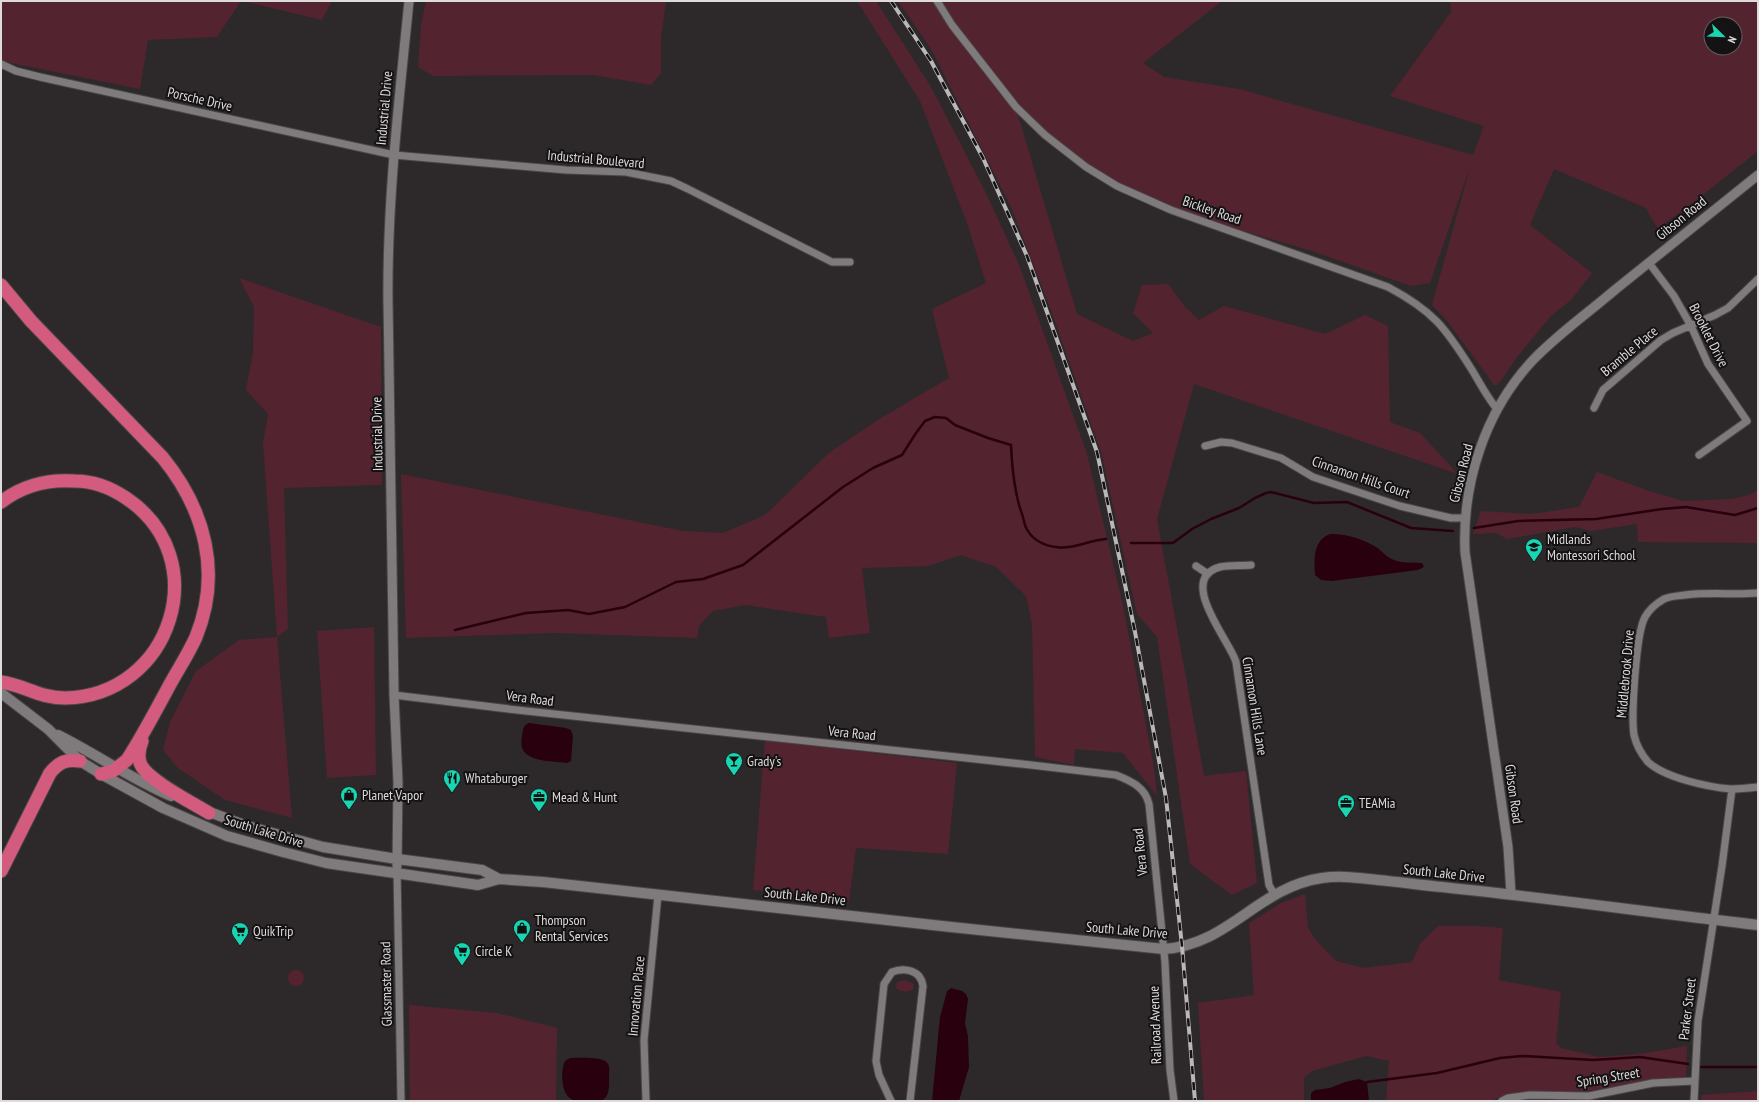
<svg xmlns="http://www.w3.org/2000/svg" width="1759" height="1102" font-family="'PT Sans Narrow',sans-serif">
  <rect width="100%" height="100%" fill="#2d292a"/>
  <path fill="#532330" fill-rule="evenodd" d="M1,1H241L217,37L148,40L140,89L1,61Z
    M243,1H332L322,20Z
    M426,1H666L661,38V73L651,85L593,75L433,76L418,67L421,26Z
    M857,1H876L931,87L986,193L1020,267L1087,454L1123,605L1153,762L1157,796L1123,753L1075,749L1074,765L1035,757L1032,624L1026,596L996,567L961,555L928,566L862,568L870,633L829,638L826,617L745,605L713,611L699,626L697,638L555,633L406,638L401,474L683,531L723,533L765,515L830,452L881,418L949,378L932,309L986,283L967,223L920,101Z
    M898,1H1222L1143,63L1164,77L1239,89L1473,155L1484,126L1390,96L1451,12L1450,1H1758V151L1689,206L1658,228L1651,218L1646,208L1554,169L1530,225L1592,273L1571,300L1551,316L1517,357L1500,382L1495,386L1447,321L1432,305L1471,164L1430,283L1411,286L1312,251L1171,210L1086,167L1016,108L1077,314L1133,341L1153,333L1133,313L1142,285L1168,284L1185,307L1199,320L1224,306L1325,334L1365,315L1388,326L1390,422L1420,433L1458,474L1194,384L1157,519L1204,776L1246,771L1257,883L1232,895L1190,864L1157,637L1137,614L1101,452L1049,305L1011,207L931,49ZM1711,24H1735V48H1711Z
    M239,278L381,327L382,485L284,488L288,629L277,637L292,818L225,800L178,768L163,750L170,722L196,671L239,640L277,637L263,443L268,414L246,390L253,352L254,307Z
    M1597,472L1652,492L1684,501L1732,499L1749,495L1758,490V543L1638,542L1637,524L1591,531L1575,527L1507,539L1496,533L1473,534L1481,511L1532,514L1579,507Z
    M374,627L376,775L327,778L317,631Z
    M765,740L957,763L948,854L856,848L849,901L753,890Z
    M1305,894L1308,928L1316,940L1336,961L1364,968L1412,962L1420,944L1438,926H1477L1503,928L1499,980L1561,992L1556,1043L1561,1048L1599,1057L1639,1054L1687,1046L1686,1077L1644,1081L1609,1089L1505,1096L1489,1101H1386L1389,1061L1366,1056L1312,1071L1304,1078V1101H1204L1198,1003L1254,995L1249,923L1281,903Z
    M288 978a8 8 0 1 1 16 0a8 8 0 1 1-16 0Z
    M905,980L914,984L913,989C908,993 901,992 896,988L897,982Z
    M409,1005L497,1013L557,1028L556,1101H410Z
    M1758,1091V1101H1702L1701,1095Z"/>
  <path fill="#29000d" d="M1330,534C1344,533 1364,539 1376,547C1382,551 1386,557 1394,560C1403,564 1412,562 1422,563L1424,567L1418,570L1332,581L1321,580L1315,575C1314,560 1313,540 1330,534Z
    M529,723L566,728L571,730L573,736L571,761L567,763C548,760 516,763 522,736C523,730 523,725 529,723Z
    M951,988L962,991L966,994L968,999L965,1023L968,1036L969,1067L959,1101H932L940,1017L947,991Z
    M570,1058C578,1058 605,1056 608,1064C610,1067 609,1072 609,1076C609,1083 610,1091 606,1097C602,1102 597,1101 592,1101C586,1101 578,1102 573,1100C561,1096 560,1071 565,1061Z
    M1359,1079L1367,1082L1369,1101H1311V1093L1315,1090L1330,1088L1345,1082Z"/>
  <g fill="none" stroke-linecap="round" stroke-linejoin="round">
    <path stroke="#29000d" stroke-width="2.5" d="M1474,528L1518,521L1596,519L1662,509L1686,507L1735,515L1758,508
      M1131,543H1173L1192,529L1211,519L1239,508L1255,498L1266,493L1271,492L1314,503L1347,502L1411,528L1453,531
      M455,630L526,613L568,610L589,614L625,607L676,582L703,579L743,565L843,487L873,468L902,455L916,433L925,421L935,417L946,418L955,425L988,438L1011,445C1012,468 1014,492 1022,514C1024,519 1024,526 1028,531C1033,540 1045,546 1056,547C1073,550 1089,540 1106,539
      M1701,1067H1758
      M1367,1082L1437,1073L1500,1058L1522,1056L1593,1060L1640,1057L1688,1064"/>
    <g stroke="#494646" stroke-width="9">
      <path id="minor" d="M937,1L952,25L1016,107L1045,135L1086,167L1117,186L1171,210L1388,287C1433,311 1445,327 1472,370C1480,383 1487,397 1497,409
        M1,64L16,71L40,77L394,155L566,170L626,172L671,181L688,189L832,262H850
        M1649,263L1674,296L1691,326L1708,364L1747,421L1699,455
        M1594,408L1603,390L1661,340L1673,333L1715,315L1728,308L1758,279
        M1205,446L1221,442L1232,443L1281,458L1313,477L1400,506L1451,518H1465
        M1251,565C1241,566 1230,565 1220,567C1176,579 1230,641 1236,662L1269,885L1274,894
        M1196,566L1208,574
        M1758,593C1734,595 1710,592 1685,595C1678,596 1671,596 1664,599C1657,603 1649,610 1645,617C1636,633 1631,715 1634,735C1636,744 1642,755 1648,762C1665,778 1708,787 1731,789C1740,789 1749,788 1758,787
        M394,695L517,710L1031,765L1116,775C1131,781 1145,787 1149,804L1165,962L1170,1070L1174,1101
        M397,869L401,1101
        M646,1101L644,1040L658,895
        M891,1101L879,1075L876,1061L884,984L892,972C904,967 921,970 923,986L910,1101
        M1502,1101L1508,1098L1530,1095L1589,1096L1653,1083L1694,1081
        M1694,1101L1698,1021L1722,866L1732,789"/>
    </g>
    <g stroke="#494646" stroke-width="11">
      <path id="tertiary" d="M397,866L398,782L394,695L388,301C387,201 399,101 409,1
        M1511,894L1508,847L1465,552C1462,483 1485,411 1533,360C1558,334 1588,313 1616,289C1663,251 1710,213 1758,175"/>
    </g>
    <g stroke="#494646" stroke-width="12">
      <path id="secondary" d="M1,693L48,729L80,761L101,774L163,808L227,836L283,852L326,863L478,885L499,879L543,882L951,927L1164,949C1229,945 1258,887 1322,878C1341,875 1359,878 1378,880C1399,882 1421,885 1442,887C1548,898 1653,913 1758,925
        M58,735C96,754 131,779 171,796
        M204,810L247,826L323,847L397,859L482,870L499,879"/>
    </g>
    <g stroke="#494646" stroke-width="15">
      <path id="motorway" d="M1,285L31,321L163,458C205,510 222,573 196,637C188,655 177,671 168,688C155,712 142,737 127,760L113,771L101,774
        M1,502C23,485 48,479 75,481C93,481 111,488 126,498C216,558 172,696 65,698C39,698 24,685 1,682
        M142,741C139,749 137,757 141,765C149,781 193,803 209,813
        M1,871L50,773C59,762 66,759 80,761"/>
    </g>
    <use href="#minor" stroke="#7f7a7b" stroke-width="7"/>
    <use href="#tertiary" stroke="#7f7a7b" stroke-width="9"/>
    <use href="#secondary" stroke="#7f7a7b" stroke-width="10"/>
    <use href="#motorway" stroke="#d25b7e" stroke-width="13"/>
    <g stroke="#bab7b8" stroke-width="4">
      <path id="rail" d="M891,1L931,61L983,158L1027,256L1097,452L1135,632L1166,798L1182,946L1195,1101"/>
    </g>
    <use href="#rail" stroke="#141213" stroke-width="2.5" stroke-dasharray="8" stroke-linecap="butt"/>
  </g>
  <defs>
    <g id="school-pin" transform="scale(0.9)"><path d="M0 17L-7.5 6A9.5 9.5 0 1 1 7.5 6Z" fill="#19d5b2" stroke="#141213"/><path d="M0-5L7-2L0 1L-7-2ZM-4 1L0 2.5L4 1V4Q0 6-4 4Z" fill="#111"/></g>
    <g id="bar-pin" transform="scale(0.9)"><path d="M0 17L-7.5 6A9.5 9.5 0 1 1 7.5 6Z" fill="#19d5b2" stroke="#141213"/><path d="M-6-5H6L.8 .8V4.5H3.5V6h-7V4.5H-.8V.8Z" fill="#111"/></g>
    <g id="restaurant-pin" transform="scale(0.9)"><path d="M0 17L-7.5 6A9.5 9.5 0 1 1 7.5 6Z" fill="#19d5b2" stroke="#141213"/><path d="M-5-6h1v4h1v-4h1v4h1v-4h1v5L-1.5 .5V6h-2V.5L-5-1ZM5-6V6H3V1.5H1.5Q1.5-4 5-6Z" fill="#111"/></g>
    <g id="shop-pin" transform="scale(0.9)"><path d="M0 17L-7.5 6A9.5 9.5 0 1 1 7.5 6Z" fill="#19d5b2" stroke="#141213"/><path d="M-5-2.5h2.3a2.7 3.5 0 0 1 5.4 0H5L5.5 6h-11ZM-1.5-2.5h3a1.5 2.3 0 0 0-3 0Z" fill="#111"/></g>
    <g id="office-pin" transform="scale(0.9)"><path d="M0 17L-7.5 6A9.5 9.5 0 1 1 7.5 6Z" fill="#19d5b2" stroke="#141213"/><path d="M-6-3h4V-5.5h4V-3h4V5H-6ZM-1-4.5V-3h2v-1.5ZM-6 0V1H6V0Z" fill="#111"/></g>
    <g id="supermarket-pin" transform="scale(0.9)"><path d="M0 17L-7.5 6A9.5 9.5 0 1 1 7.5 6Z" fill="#19d5b2" stroke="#141213"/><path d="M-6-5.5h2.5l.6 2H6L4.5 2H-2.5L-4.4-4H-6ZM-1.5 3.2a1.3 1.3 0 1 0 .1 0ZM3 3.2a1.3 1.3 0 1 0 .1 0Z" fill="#111"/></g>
  </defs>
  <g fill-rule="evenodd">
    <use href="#school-pin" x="1534" y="547"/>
    <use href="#bar-pin" x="734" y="761"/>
    <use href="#restaurant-pin" x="452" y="778"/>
    <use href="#shop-pin" x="349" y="795"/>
    <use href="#office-pin" x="539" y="797"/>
    <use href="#office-pin" x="1346" y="803"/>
    <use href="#shop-pin" x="522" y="928"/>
    <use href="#supermarket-pin" x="240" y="931"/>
    <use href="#supermarket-pin" x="462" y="951"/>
  </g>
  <g text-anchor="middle" stroke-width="4" stroke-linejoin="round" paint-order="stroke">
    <g font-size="14" fill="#dddbdb" stroke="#141213">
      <text transform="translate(200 99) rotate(13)" y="5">Porsche Drive</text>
      <text transform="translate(384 108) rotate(-85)" y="5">Industrial Drive</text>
      <text transform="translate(596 159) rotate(5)" y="5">Industrial Boulevard</text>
      <text transform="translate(1212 210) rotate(19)" y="5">Bickley Road</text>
      <text transform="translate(1681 218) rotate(-39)" y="5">Gibson Road</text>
      <text transform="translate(1709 335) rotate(63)" y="5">Brooklet Drive</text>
      <text transform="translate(1629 351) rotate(-40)" y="5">Bramble Place</text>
      <text transform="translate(377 434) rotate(-91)" y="5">Industrial Drive</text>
      <text transform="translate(1461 473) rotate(-76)" y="5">Gibson Road</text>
      <text transform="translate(1361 477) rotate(19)" y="5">Cinnamon Hills Court</text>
      <text transform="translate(1625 674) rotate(-85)" y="5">Middlebrook Drive</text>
      <text transform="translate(530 698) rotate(7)" y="5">Vera Road</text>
      <text transform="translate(1255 706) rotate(81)" y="5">Cinnamon Hills Lane</text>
      <text transform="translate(852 733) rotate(6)" y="5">Vera Road</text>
      <text transform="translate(1514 794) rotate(82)" y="5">Gibson Road</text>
      <text transform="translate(264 831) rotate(17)" y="5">South Lake Drive</text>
      <text transform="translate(1140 852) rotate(-96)" y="5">Vera Road</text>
      <text transform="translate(1444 873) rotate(6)" y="5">South Lake Drive</text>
      <text transform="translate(805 896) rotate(6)" y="5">South Lake Drive</text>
      <text transform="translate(1127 930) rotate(5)" y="5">South Lake Drive</text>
      <text transform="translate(386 984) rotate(-91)" y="5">Glassmaster Road</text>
      <text transform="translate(636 996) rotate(-85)" y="5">Innovation Place</text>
      <text transform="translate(1687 1009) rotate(-83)" y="5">Parker Street</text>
      <text transform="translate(1155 1025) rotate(-92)" y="5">Railroad Avenue</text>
      <text transform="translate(1608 1077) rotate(-9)" y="5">Spring Street</text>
    </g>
    <g font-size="14" fill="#dddbdb" stroke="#141213" text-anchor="start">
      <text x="1547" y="544">Midlands<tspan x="1547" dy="16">Montessori School</tspan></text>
      <text x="747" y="766">Grady's</text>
      <text x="465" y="783">Whataburger</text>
      <text x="362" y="800">Planet Vapor</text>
      <text x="552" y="802">Mead &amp; Hunt</text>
      <text x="1359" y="808">TEAMia</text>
      <text x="535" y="925">Thompson<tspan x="535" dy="16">Rental Services</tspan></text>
      <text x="253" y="936">QuikTrip</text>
      <text x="475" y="956">Circle K</text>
    </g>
  </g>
  <rect width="1759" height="1102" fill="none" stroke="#dddbdb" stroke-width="4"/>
  <g transform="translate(1723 36) rotate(113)"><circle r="19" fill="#141213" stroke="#646263"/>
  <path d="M0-3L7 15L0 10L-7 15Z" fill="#19d5b2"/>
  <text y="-6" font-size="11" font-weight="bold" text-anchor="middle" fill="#dddbdb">N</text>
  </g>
</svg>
